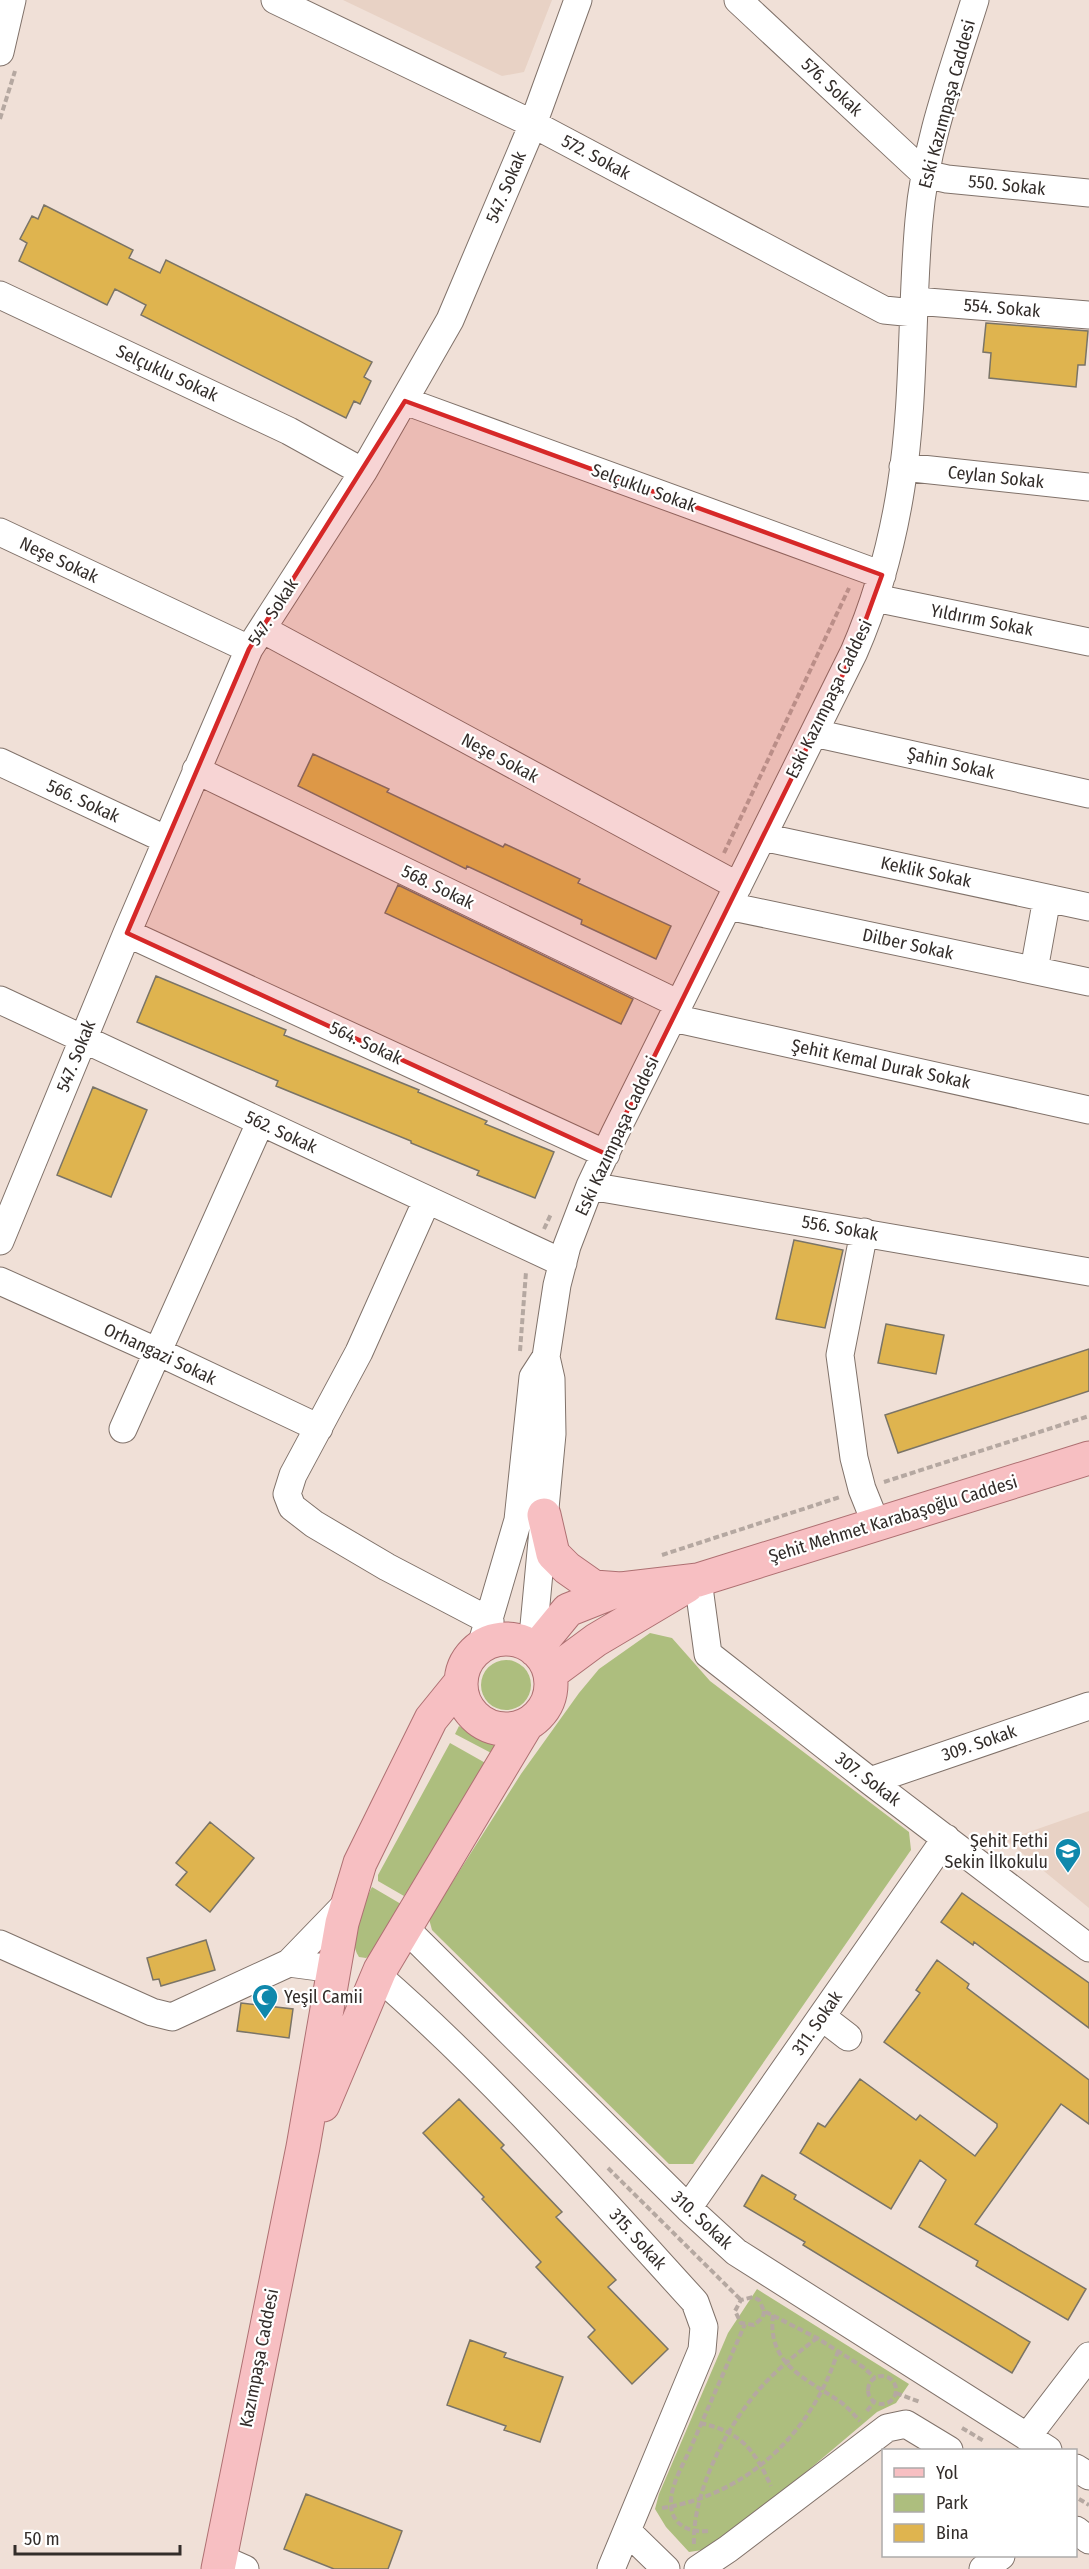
<svg xmlns="http://www.w3.org/2000/svg" width="1089" height="2569" font-family="'Fira Sans Condensed',sans-serif">
  <rect width="100%" height="100%" fill="#f0e0d7"/>
  <path fill="#e8d2c5" d="M343,0H552L524,72L502,76Z
    M1089,1811V1908L1006,1840Z"/>
  <path fill="#adbe7e" d="M650,1633L672,1638L710,1681L909,1832L911,1850L693,2164H669L442,1940L432,1930L429,1919L521,1774L579,1693L599,1669Z
    M481 1685a25 25 0 1 1 50 0a25 25 0 1 1-50 0Z
    M459,1726L474,1736L501,1745L495,1755L455,1734Z
    M450,1743L489,1765L404,1896L378,1881V1875Z
    M372,1887L401,1904L373,1953L366,1958L359,1957C346,1939 363,1905 372,1887Z
    M757,2289L909,2384L896,2403L877,2412L716,2548L689,2552L666,2527L655,2509L659,2494L728,2333Z"/>
  <path fill="#dfb44f" stroke="#7a7467" stroke-width="1.5" d="M44,205L133,250L129,258L160,273L166,260L372,362L364,377L371,381L360,404L354,401L346,418L141,315L146,305L115,289L107,305L19,261L27,243L20,239L32,216L38,219Z
    M986,323L1088,331L1085,365H1078L1076,387L989,378L991,353L983,352Z
    M313,754L389,789L387,792L503,847L505,844L580,879L578,883L671,926L656,959L581,924L582,920L467,866L466,869L298,786Z
    M398,885L633,999L621,1024L385,913Z
    M156,976L286,1030L284,1035L419,1090L418,1092L487,1121L485,1124L554,1152L535,1198L477,1175L479,1171L411,1143V1141L276,1086L278,1081L137,1022Z
    M93,1087L147,1110L111,1197L57,1175Z
    M794,1240L843,1250L825,1328L776,1319Z
    M886,1324L944,1335L936,1374L878,1363Z
    M1089,1349V1391L898,1453L885,1415Z
    M210,1822L254,1858L210,1912L176,1885L187,1872L176,1863Z
    M962,1893L1089,1983V2028L974,1942L973,1945L941,1922Z
    M206,1940L215,1970L161,1986L159,1979L153,1980L147,1958Z
    M937,1960L969,1984L967,1988L1089,2080V2124L1061,2104L975,2224L1086,2289L1068,2320L976,2266L978,2261L919,2227L946,2180L920,2160L891,2209L800,2153L818,2123L825,2127L860,2079L916,2120L920,2115L975,2156L997,2127V2124L884,2042L920,1993L916,1990Z
    M241,2003L293,2009L289,2038L237,2031Z
    M459,2099L504,2145L501,2148L562,2212L556,2217L616,2280L608,2287L668,2349L632,2384L588,2337L595,2330L536,2267L541,2262L482,2199L484,2197L423,2133Z
    M762,2175L796,2195L794,2199L1030,2342L1012,2373L803,2245L805,2242L744,2206Z
    M470,2340L506,2353L504,2357L563,2377L540,2442L504,2430L506,2426L447,2405Z
    M306,2494L402,2531L388,2569H334L284,2549Z"/>
  <g fill="none" stroke-linecap="round" stroke-linejoin="round">
    <g stroke="#80726a" stroke-width="29">
      <path id="minor" d="M275,0L533,124L884,310L914,313
        M738,0L925,174L947,179L1089,193
        M0,52L12,0
        M0,295L289,431L363,472
        M915,301L1089,315
        M405,401L882,575
        M903,467L1089,487
        M0,532L249,649
        M875,598L1089,642
        M262,629L738,886
        M814,733L1089,794
        M0,762L167,840
        M196,770L679,1004
        M762,837L1089,907
        M728,906L1089,982
        M127,933L606,1154
        M1034,970L1047,898
        M0,1000L563,1263
        M673,1018L1089,1110
        M590,1186L1089,1272
        M427,1200L359,1352L293,1475L287,1494L292,1507L314,1524L387,1567L490,1621
        M864,1232L840,1355L854,1458L862,1489L876,1524
        M0,1241L127,933L249,649L363,472L450,320L533,124L578,0
        M0,1281L156,1351L319,1428
        M123,1429L260,1123
        M698,1580L708,1654L870,1781L1089,1948
        M481,1646L518,1520L533,1377L546,1357
        M532,1647L552,1434L551,1379L546,1357L557,1285L567,1246L590,1186L615,1133L854,652C877,599 892,545 901,487C915,399 911,308 919,220C925,145 953,71 975,0
        M870,1781L1089,1706
        M405,1928L688,2208L736,2252L1048,2450
        M0,1944L152,2012L172,2017L289,1963
        M334,1969L289,1963L349,1901
        M377,1975C492,2075 593,2190 695,2302L704,2327L702,2350L611,2569
        M822,2017L848,2037
        M688,2208L946,1838
        M1027,2437L1089,2356
        M1076,2468L1089,2476
        M1076,2530L1089,2540
        M627,2531L666,2569
        M220,2558L245,2569
        M698,2569L728,2549L887,2428L906,2424L949,2450
        M983,2569L1001,2556"/>
    </g>
    <g stroke="#ae7072" stroke-width="35">
      <path id="major" d="M544,1515L553,1554L567,1568L594,1587L621,1589L698,1580L1089,1458
        M461 1684a45 45 0 1 1 90 0a45 45 0 1 1-90 0Z
        M535,1650L568,1610L621,1589
        M550,1674L596,1640L687,1586
        M323,2105L380,1970L527,1724
        M218,2569L303,2147L342,1923L360,1863L389,1804L431,1719L461,1682"/>
    </g>
    <path stroke="#b5a8a1" stroke-width="4" stroke-dasharray="6 3" stroke-linecap="butt" d="M0,119L15,71
      M724,853L849,588
      M544,1229L551,1214
      M520,1351L526,1272
      M884,1482L1089,1416
      M662,1555L840,1497
      M608,2168L741,2300
      M764,2311L763,2317L754,2325L741,2323L735,2311L741,2300L753,2297L759,2300L764,2311L817,2338L863,2367L875,2378
      M773,2315C767,2364 805,2378 839,2401C847,2406 853,2414 860,2421
      M868 2390a14 14 0 1 1 28 0a14 14 0 1 1-28 0Z
      M896,2393L920,2402
      M867,2411L874,2402
      M700,2423C741,2432 754,2449 771,2486
      M962,2428L984,2441
      M1079,2499L1089,2505
      M662,2508C747,2495 813,2432 838,2351
      M708,2531C690,2533 670,2525 671,2502C671,2484 684,2463 691,2447C709,2406 727,2365 745,2324
      M694,2544C692,2491 729,2421 765,2383C781,2366 799,2352 817,2338"/>
    <use href="#minor" stroke="#fff" stroke-width="27"/>
    <use href="#major" stroke="#f7bfc2" stroke-width="33"/>
  </g>
  <path fill="#d62828" fill-opacity="0.2" stroke="#d62828" stroke-width="4.5" stroke-linejoin="round" d="M405,401L882,575L854,652L606,1154L127,933L249,649Z"/>
  <defs>
    <g id="school-pin" transform="scale(1.35)"><path d="M0 17L-7.5 6A9.5 9.5 0 1 1 7.5 6Z" fill="#0f88ac" stroke="#fff"/><path d="M0-5L7-2L0 1L-7-2ZM-4 1L0 2.5L4 1V4Q0 6-4 4Z" fill="#fff"/></g>
    <g id="mosque-pin" transform="scale(1.35)"><path d="M0 17L-7.5 6A9.5 9.5 0 1 1 7.5 6Z" fill="#0f88ac" stroke="#fff"/><path d="M3.5-4.9A6 6 0 1 0 3.5 4.9A5 5 0 1 1 3.5-4.9Z" fill="#fff"/></g>
  </defs>
  <g fill-rule="evenodd">
    <use href="#school-pin" x="1068" y="1851"/>
    <use href="#mosque-pin" x="265" y="1997"/>
  </g>
  <g text-anchor="middle" stroke-width="4.5" stroke-linejoin="round" paint-order="stroke">
    <g font-size="18" fill="#332d2a" stroke="#fff">
      <text transform="translate(832 87) rotate(43)" y="6">576. Sokak</text>
      <text transform="translate(947 104) rotate(-75)" y="6">Eski Kazımpaşa Caddesi</text>
      <text transform="translate(596 157) rotate(28)" y="6">572. Sokak</text>
      <text transform="translate(1007 185) rotate(6)" y="6">550. Sokak</text>
      <text transform="translate(506 187) rotate(-67)" y="6">547. Sokak</text>
      <text transform="translate(1002 308) rotate(5)" y="6">554. Sokak</text>
      <text transform="translate(167 373) rotate(25)" y="6">Selçuklu Sokak</text>
      <text transform="translate(996 477) rotate(6)" y="6">Ceylan Sokak</text>
      <text transform="translate(644 488) rotate(20)" y="6">Selçuklu Sokak</text>
      <text transform="translate(59 560) rotate(25)" y="6">Neşe Sokak</text>
      <text transform="translate(273 612) rotate(-57)" y="6">547. Sokak</text>
      <text transform="translate(982 620) rotate(11)" y="6">Yıldırım Sokak</text>
      <text transform="translate(829 699) rotate(-64)" y="6">Eski Kazımpaşa Caddesi</text>
      <text transform="translate(500 758) rotate(28)" y="6">Neşe Sokak</text>
      <text transform="translate(951 763) rotate(13)" y="6">Şahin Sokak</text>
      <text transform="translate(83 801) rotate(25)" y="6">566. Sokak</text>
      <text transform="translate(926 872) rotate(12)" y="6">Keklik Sokak</text>
      <text transform="translate(438 887) rotate(26)" y="6">568. Sokak</text>
      <text transform="translate(908 944) rotate(12)" y="6">Dilber Sokak</text>
      <text transform="translate(366 1043) rotate(25)" y="6">564. Sokak</text>
      <text transform="translate(76 1056) rotate(-68)" y="6">547. Sokak</text>
      <text transform="translate(881 1064) rotate(12)" y="6">Şehit Kemal Durak Sokak</text>
      <text transform="translate(281 1132) rotate(25)" y="6">562. Sokak</text>
      <text transform="translate(617 1136) rotate(-65)" y="6">Eski Kazımpaşa Caddesi</text>
      <text transform="translate(840 1228) rotate(10)" y="6">556. Sokak</text>
      <text transform="translate(160 1354) rotate(25)" y="6">Orhangazi Sokak</text>
      <text transform="translate(893 1519) rotate(-17)" y="6">Şehit Mehmet Karabaşoğlu Caddesi</text>
      <text transform="translate(979 1743) rotate(-19)" y="6">309. Sokak</text>
      <text transform="translate(868 1779) rotate(37)" y="6">307. Sokak</text>
      <text transform="translate(817 2023) rotate(-55)" y="6">311. Sokak</text>
      <text transform="translate(702 2220) rotate(43)" y="6">310. Sokak</text>
      <text transform="translate(638 2239) rotate(48)" y="6">315. Sokak</text>
      <text transform="translate(259 2358) rotate(-79)" y="6">Kazımpaşa Caddesi</text>
    </g>
    <g font-size="18" fill="#332d2a" stroke="#fff" text-anchor="end">
      <text x="1048" y="1847">Şehit Fethi<tspan x="1048" dy="21">Sekin İlkokulu</tspan></text>
      <text x="284" y="2003" text-anchor="start">Yeşil Camii</text>
    </g>
  </g>
  <rect x="882" y="2449" width="195" height="108" fill="#ffffff" stroke="#adabaa" stroke-width="1.5"/>
  <rect x="894" y="2468" width="30" height="9" fill="#f7bfc2" stroke="#adabaa" stroke-width="1.5"/>
  <text x="936" y="2479" font-size="18" fill="#332d2a">Yol</text>
  <rect x="894" y="2494" width="30" height="18" fill="#adbe7e" stroke="#adabaa" stroke-width="1.5"/>
  <text x="936" y="2509" font-size="18" fill="#332d2a">Park</text>
  <rect x="894" y="2524" width="30" height="18" fill="#dfb44f" stroke="#adabaa" stroke-width="1.5"/>
  <text x="936" y="2539" font-size="18" fill="#332d2a">Bina</text>
  <path d="M15 2545v9h165v-9" fill="none" stroke="#332d2a" stroke-width="3"/>
  <text x="24" y="2545" font-size="18" fill="#332d2a" stroke="#ffffff" stroke-width="4.5" paint-order="stroke">50 m</text>
</svg>
